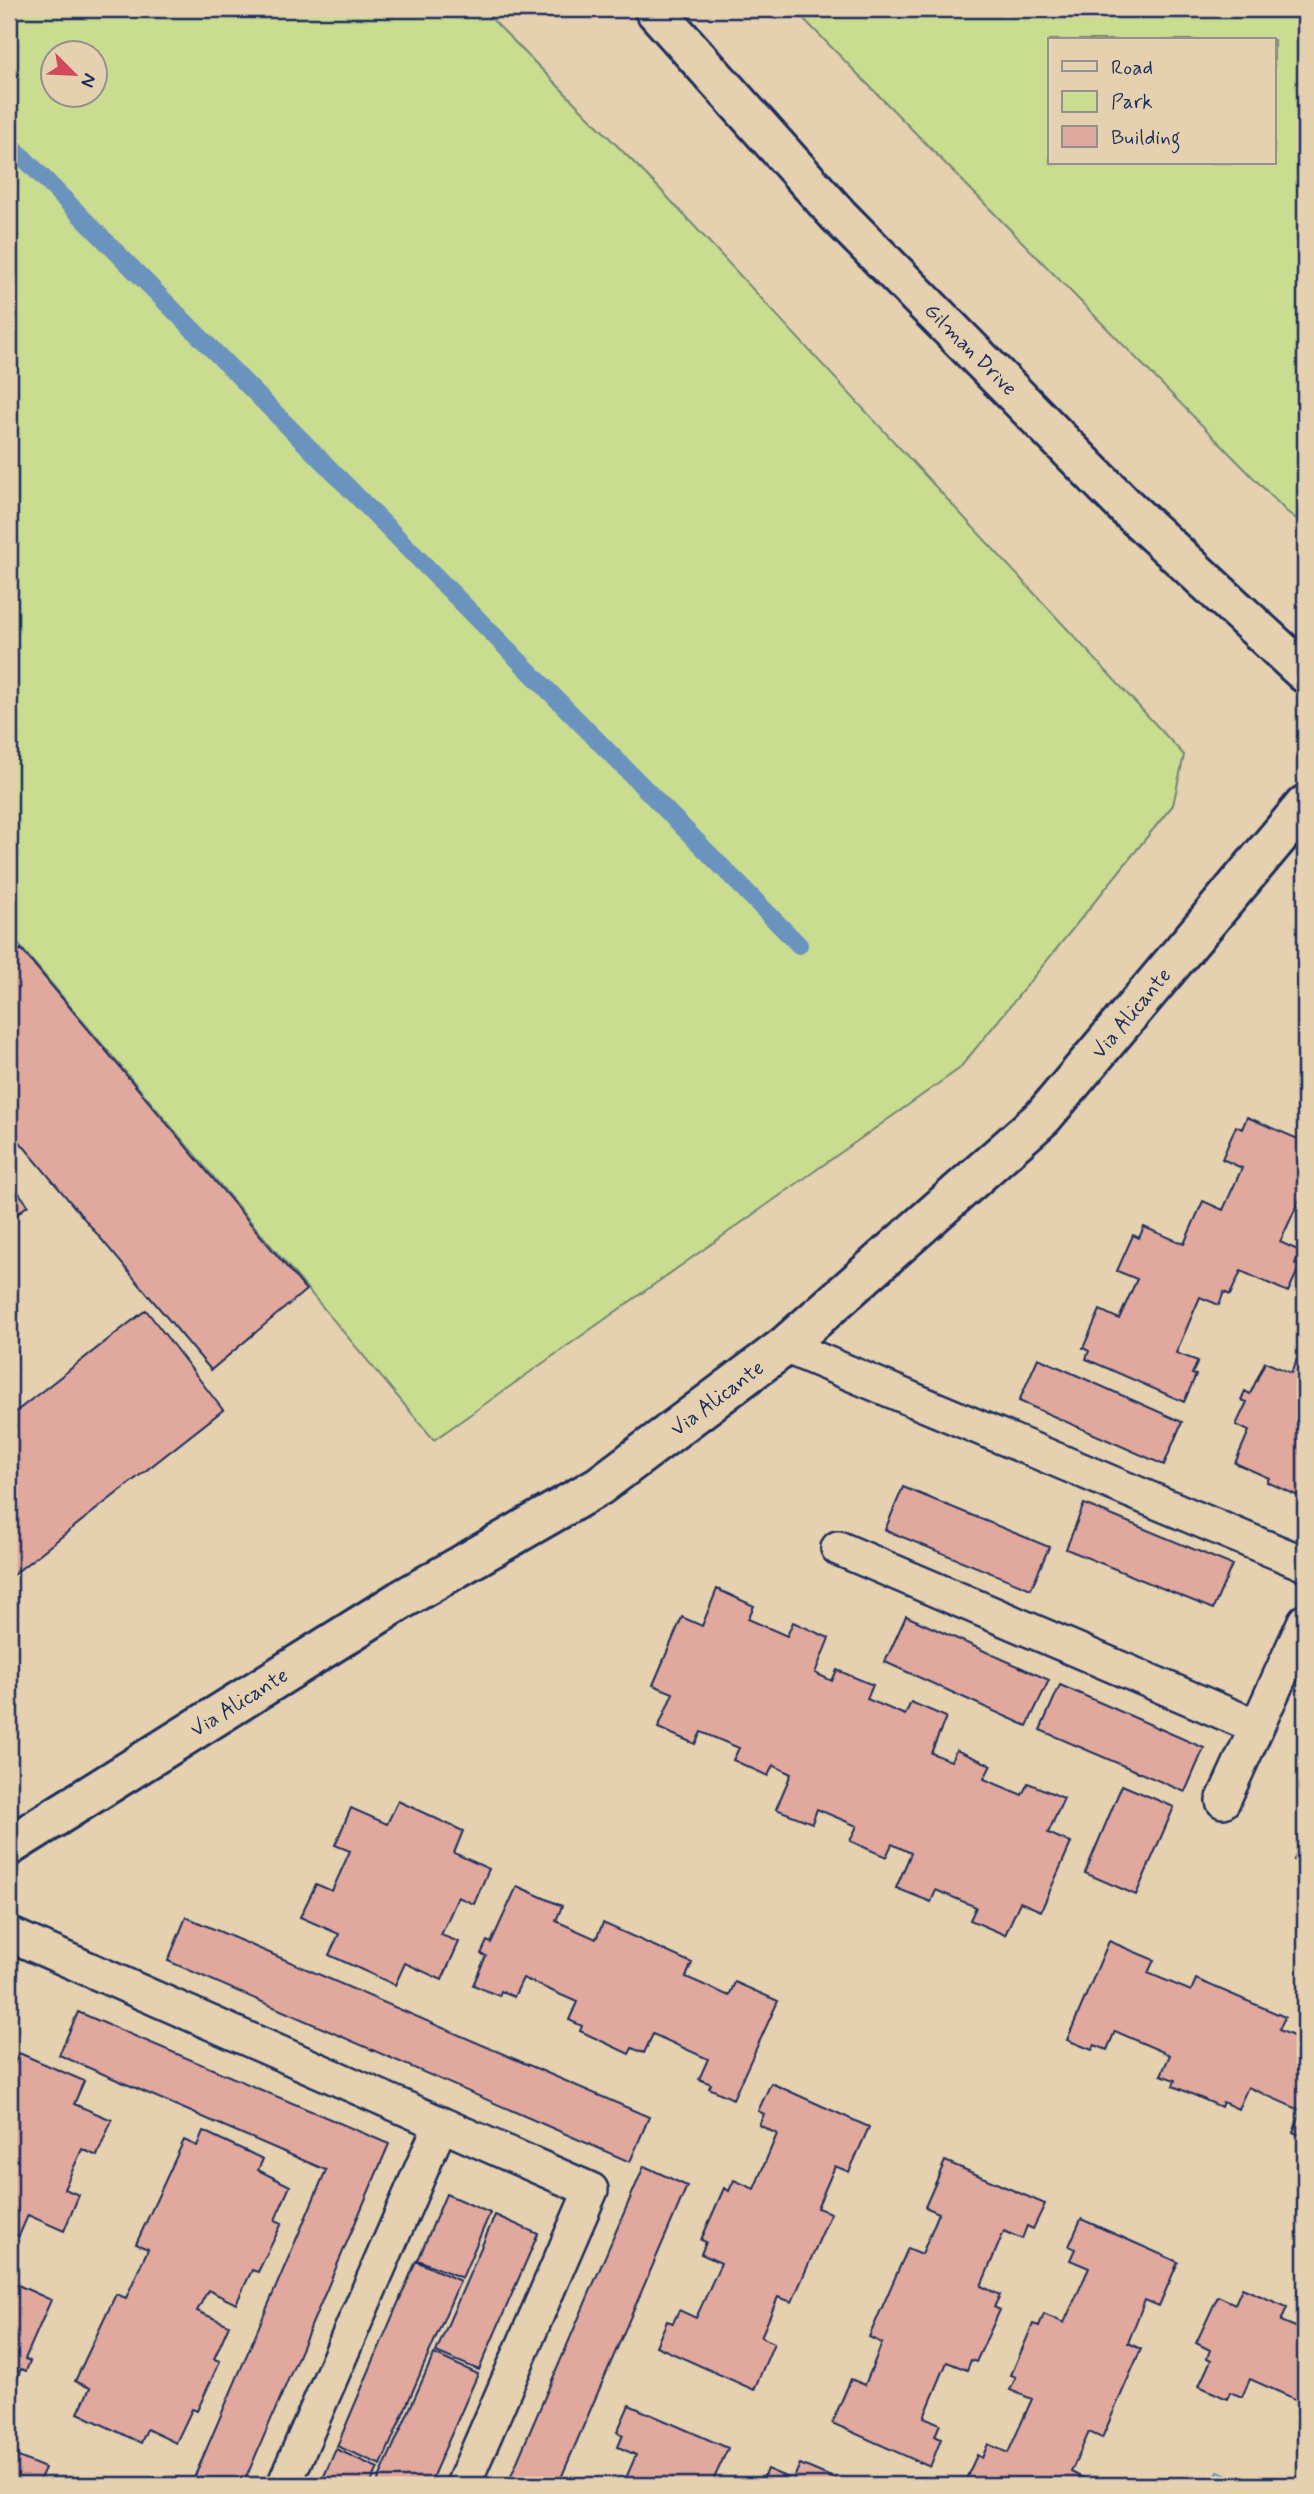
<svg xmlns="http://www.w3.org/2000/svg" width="1314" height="2494" font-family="Mynerve,sans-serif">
  <rect width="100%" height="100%" fill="#e5d0af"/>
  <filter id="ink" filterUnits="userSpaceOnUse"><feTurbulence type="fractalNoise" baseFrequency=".0143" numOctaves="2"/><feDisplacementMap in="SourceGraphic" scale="14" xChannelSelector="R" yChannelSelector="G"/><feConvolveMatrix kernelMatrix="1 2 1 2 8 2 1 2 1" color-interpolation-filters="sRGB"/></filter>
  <g filter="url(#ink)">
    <path fill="#cadc90" stroke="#728677" stroke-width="2" fill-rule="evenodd" d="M9,9H482L659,188L1184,755L1173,805L959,1069L434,1440L9,933ZM52,52H94V94H52Z
      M794,9H1305V525L1286,511ZM1050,40H1274V163H1050Z"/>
    <path fill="#9fd5fe" stroke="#6a93be" stroke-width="2" d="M1218,2471L1250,2485H1212Z"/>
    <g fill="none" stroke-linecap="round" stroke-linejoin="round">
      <path stroke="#6a93be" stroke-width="18" d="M9,143L799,945"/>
    </g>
    <path fill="#e1a89e" stroke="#1b2f5e" stroke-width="2" d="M21,949L306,1290L211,1370L9,1129V959Z
      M1247,1117L1305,1142V1188L1280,1242L1300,1251L1295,1264L1300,1266L1288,1292L1241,1271L1230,1295L1224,1292L1219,1305L1200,1297L1176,1353L1198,1361L1192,1374L1196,1375L1184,1402L1086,1359L1089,1351L1083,1348L1100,1310L1119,1319L1137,1279L1117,1271L1133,1235L1139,1238L1144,1227L1184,1244L1203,1201L1223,1210L1242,1168L1222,1159L1236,1126L1242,1129Z
      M9,1180L28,1205L9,1221Z
      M146,1310L223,1410L9,1578V1417Z
      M1038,1358L1182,1422L1164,1465L1019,1401Z
      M1297,1359L1305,1363V1499L1267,1482L1269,1478L1235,1463L1249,1431L1236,1425L1247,1402L1241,1400L1245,1391L1250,1394L1265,1362L1291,1373Z
      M903,1487L1049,1547L1031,1589L885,1530Z
      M1084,1504L1232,1565L1213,1609L1066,1549Z
      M717,1589L754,1606L748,1619L787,1636L793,1622L829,1638L815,1673L832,1681L837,1670L873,1685L867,1699L905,1715L911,1702L946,1717L931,1753L951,1761L956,1750L991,1765L984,1779L1022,1795L1028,1783L1064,1798L1048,1833L1071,1843L1041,1911L1020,1902L1005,1935L970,1920L976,1907L936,1890L931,1902L896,1888L911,1853L892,1844L886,1857L850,1841L857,1826L817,1809L812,1823L776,1809L791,1774L773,1765L768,1776L733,1760L739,1748L701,1732L695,1744L658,1728L673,1693L653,1685L682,1617L702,1626Z
      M906,1616L1049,1680L1027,1726L885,1662Z
      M1060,1685L1204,1748L1185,1792L1040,1730Z
      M1122,1785L1174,1807L1136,1895L1085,1873Z
      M398,1801L463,1831L454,1853L489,1869L474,1904L458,1897L441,1935L459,1942L442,1980L405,1963L395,1985L329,1955L339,1934L300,1917L316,1884L332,1891L350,1851L335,1845L351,1808L387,1824Z
      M1305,1835V1865L1294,1860Z
      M517,1886L562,1906L556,1921L596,1939L603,1923L692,1963L686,1977L729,1996L735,1982L778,2001L733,2099L709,2088L711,2084L699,2079L708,2059L653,2034L644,2053L632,2048L629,2054L580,2031L582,2026L569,2020L577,2002L523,1978L514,1997L501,1991L499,1996L473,1985L486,1956L481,1954L487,1941L491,1943Z
      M186,1917L649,2117L630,2162L168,1961Z
      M1109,1941L1154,1960L1148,1973L1191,1991L1196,1979L1285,2017L1279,2030L1305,2041V2138L1293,2132L1302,2111L1248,2087L1238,2109L1223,2102L1221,2107L1173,2086L1175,2080L1161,2075L1170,2055L1115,2031L1107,2050L1095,2045L1092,2050L1067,2040Z
      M78,2012L389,2144L243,2485H191L326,2170L59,2055Z
      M19,2053L84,2081L74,2104L112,2120L97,2156L82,2149L64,2189L79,2195L64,2231L28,2215L19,2236L9,2232V2075Z
      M771,2083L869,2127L849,2172L835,2166L817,2208L831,2213L792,2302L778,2297L761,2337L774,2343L754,2390L656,2346L667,2321L673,2323L679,2310L696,2318L721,2263L701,2254L706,2242L701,2240L724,2188L729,2191L734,2180L754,2189L777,2134L759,2125L764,2114L758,2111Z
      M203,2131L263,2159L258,2170L290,2186L275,2220L282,2223L258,2272L252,2270L236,2304L208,2290L197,2311L229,2325L214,2359L220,2361L197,2411L192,2409L176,2443L147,2429L141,2443L78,2413L90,2388L75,2381L116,2294L126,2298L148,2249L136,2244L184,2140L197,2146Z
      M945,2161L1045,2204L1033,2229L1027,2226L1022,2239L1004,2231L981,2286L1000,2295L994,2307L1000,2310L976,2362L971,2360L967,2370L947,2362L924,2417L940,2424L935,2436L941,2439L930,2467L832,2423L851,2379L865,2385L882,2343L869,2337L908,2248L922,2254L939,2213L925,2207Z
      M644,2166L687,2186L558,2485H507Z
      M446,2194L490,2213L462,2278L418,2260Z
      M495,2215L538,2234L479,2370L436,2352Z
      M1081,2219L1178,2262L1159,2306L1145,2300L1128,2343L1141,2349L1102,2438L1089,2432L1071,2472L1085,2479L1082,2485H975L965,2481L977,2455L982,2458L988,2444L1008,2453L1032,2399L1010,2390L1016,2377L1011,2375L1033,2324L1039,2326L1044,2314L1064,2323L1089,2268L1070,2260L1075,2249L1069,2246Z
      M416,2261L460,2281L381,2465L337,2446Z
      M9,2281L51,2300L25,2359L30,2361L26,2371L21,2369L9,2396Z
      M1242,2288L1287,2307L1281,2321L1305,2331V2427L1295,2423L1304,2403L1250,2379L1242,2397L1230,2392L1227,2399L1199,2386L1211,2360L1207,2358L1210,2350L1196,2343L1218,2296L1235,2304Z
      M434,2354L478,2374L429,2485H376Z
      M629,2405L728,2448L711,2485H623L636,2455L618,2447L623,2435L617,2432Z
      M336,2449L378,2468L370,2485H320Z
      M9,2453L45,2468L37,2485H9Z
      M800,2464L850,2485H760L767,2469L793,2480Z"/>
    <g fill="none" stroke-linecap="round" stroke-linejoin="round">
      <g stroke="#1b2f5e" stroke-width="38">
        <path id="lane" d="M785,1346L1305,1564
          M838,1548L1255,1726
          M1223,1801L1305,1621
          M9,1934L591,2190L463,2485
          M284,2485L441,2124"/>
      </g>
      <g stroke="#1b2f5e" stroke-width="44">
        <path id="secondary" d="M654,9L838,215L1127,508L1305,673
          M9,1846L401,1600L599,1486L785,1346L1043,1117L1305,805"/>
      </g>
      <use href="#lane" stroke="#e5d0af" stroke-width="33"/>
      <use href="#secondary" stroke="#e5d0af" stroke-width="38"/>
    </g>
  </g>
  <g text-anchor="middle" stroke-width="6" stroke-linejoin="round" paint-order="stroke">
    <g font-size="21" fill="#1b2f5e" stroke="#e5d0af">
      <text transform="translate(971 349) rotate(45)" y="7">Gilman Drive</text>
      <text transform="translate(1131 1013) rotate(-50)" y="7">Via Alicante</text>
      <text transform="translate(717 1398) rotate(-37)" y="7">Via Alicante</text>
      <text transform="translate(239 1702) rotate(-32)" y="7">Via Alicante</text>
    </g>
  </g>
  <rect width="1314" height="2494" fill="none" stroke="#e5d0af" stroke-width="35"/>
  <rect x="18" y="18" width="1279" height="2459" fill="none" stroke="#1b2f5e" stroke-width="2.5" filter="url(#ink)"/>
  <rect x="1048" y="38" width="228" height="126" fill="#e5d0af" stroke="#94908f" stroke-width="2"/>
  <rect x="1062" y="61" width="35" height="10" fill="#e5d0af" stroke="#94908f" stroke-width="2"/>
  <text x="1111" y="74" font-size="21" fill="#1b2f5e">Road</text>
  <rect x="1062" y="91" width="35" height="21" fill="#cadc90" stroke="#94908f" stroke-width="2"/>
  <text x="1111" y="108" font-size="21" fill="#1b2f5e">Park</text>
  <rect x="1062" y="126" width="35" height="21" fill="#e1a89e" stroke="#94908f" stroke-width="2"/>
  <text x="1111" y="144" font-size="21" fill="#1b2f5e">Building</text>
  <g transform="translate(74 74) rotate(114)"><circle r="33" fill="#e5d0af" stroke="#94908f" stroke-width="2"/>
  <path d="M0-5L12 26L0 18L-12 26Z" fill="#d1495b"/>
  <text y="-10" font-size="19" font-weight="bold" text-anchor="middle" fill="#1b2f5e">N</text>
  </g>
</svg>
